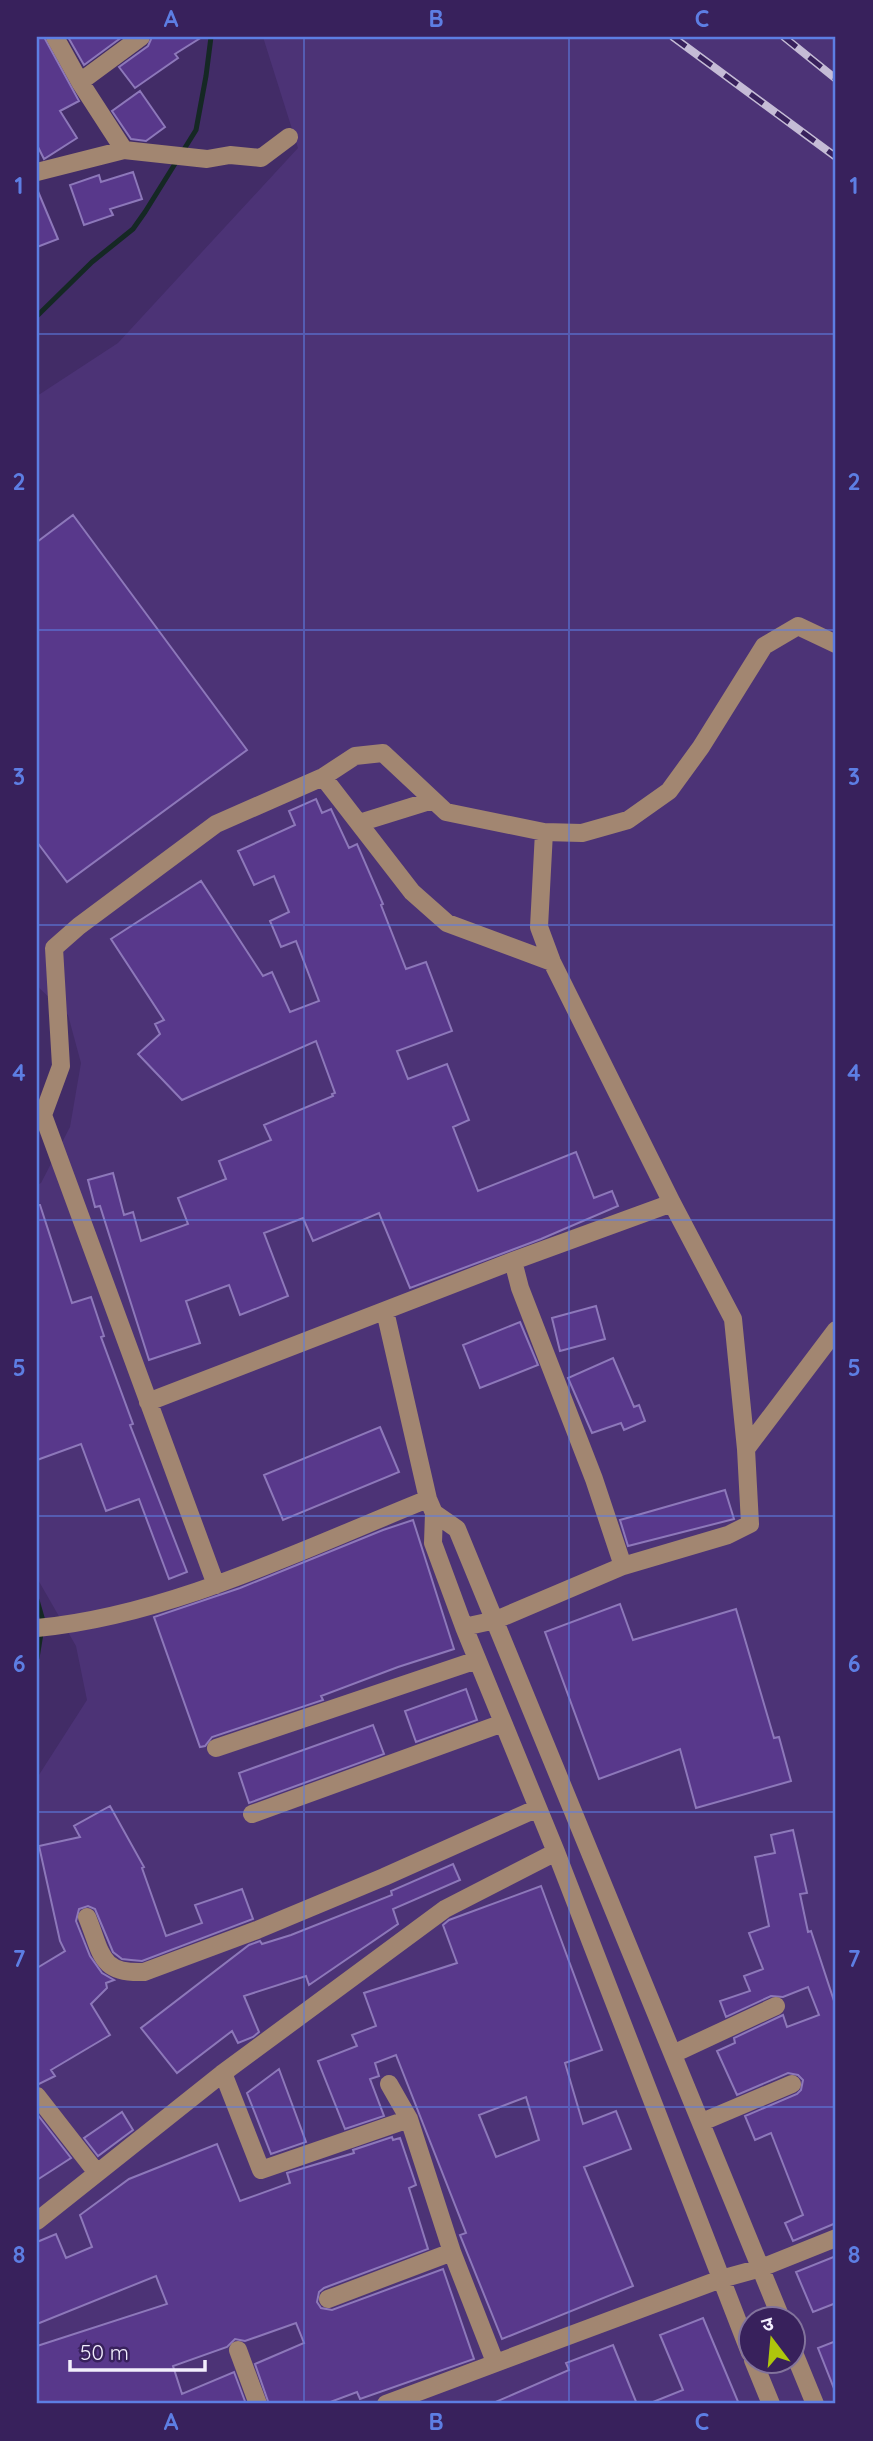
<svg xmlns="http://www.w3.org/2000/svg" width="873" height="2441" font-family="Quicksand,'Noto Sans Devanagari',sans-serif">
  <rect width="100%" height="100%" fill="#422c67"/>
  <path fill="#4c3376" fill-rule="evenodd" d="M263,37H836V2404H37V1778L87,1700L76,1646L37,1578V1185L41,1183L70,1127L81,1063L68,1015L37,986V396L118,343L298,148ZM750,2318H792V2360H750Z"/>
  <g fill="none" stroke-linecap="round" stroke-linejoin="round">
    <path stroke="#152824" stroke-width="5" d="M37,316L92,262L133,229L145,212L196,130L206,76L211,37
      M37,1600L43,1621L37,1658"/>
  </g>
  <path fill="#58388b" stroke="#8d78ba" stroke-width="2" fill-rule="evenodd" d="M37,37H44L79,101L60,111L77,138L44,159L37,145Z
    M68,37H122L84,65Z
    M152,37H202L175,54L178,58L135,88L119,67L148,46Z
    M140,91L165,127L146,141L131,139L112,111Z
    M133,172L142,199L110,209L113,215L84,225L70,185L99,175L101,182Z
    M37,189L58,239L37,247Z
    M73,515L247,750L67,882L37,842V542Z
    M316,799L322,813L331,809L349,848L357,844L383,904L381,905L406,969L426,962L452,1031L397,1051L408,1079L447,1064L469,1120L453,1127L478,1191L576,1152L594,1198L612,1191L618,1206L541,1239L410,1288L379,1213L313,1241L303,1218L264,1233L288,1296L240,1315L229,1285L186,1301L200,1343L149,1360L100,1206L95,1207L88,1180L113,1173L124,1215L133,1212L141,1241L188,1224L178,1198L226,1179L219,1161L271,1140L264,1125L333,1096L332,1094L335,1093L316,1041L182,1100L138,1054L160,1034L155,1024L164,1020L111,939L201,881L263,976L272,972L290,1012L319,1001L296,941L281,947L270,921L289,912L274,876L254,885L238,851L295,825L289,811Z
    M37,1205H40L72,1303L91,1297L104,1336L101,1337L133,1424L130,1425L187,1572L169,1579L139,1499L106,1511L81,1444L37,1460Z
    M596,1306L605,1339L560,1351L552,1318Z
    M520,1322L538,1365L480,1388L463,1345Z
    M613,1358L634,1407L639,1405L645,1421L624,1430L621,1423L592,1433L568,1378Z
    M380,1427L399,1472L283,1520L264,1475Z
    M725,1490L734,1519L628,1546L620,1520Z
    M413,1520L454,1649L398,1667L321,1696L323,1700L212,1737L205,1746L200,1747L154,1617L240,1588L383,1530Z
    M620,1604L633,1640L736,1609L774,1738L779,1737L791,1781L696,1808L680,1749L599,1779L545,1632Z
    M466,1689L477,1720L416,1742L405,1711Z
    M373,1725L384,1754L249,1803L239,1773Z
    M110,1806L144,1867L142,1868L166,1936L202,1923L195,1905L242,1889L253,1919L142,1961L131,1960L122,1959L113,1952L95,1909L88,1906L79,1909L76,1921L90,1956L102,1973L114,1980L106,1983L107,1988L91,2004L110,2035L51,2070L55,2076L37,2085V1968L65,1951L60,1941L39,1846L80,1837L74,1826Z
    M793,1830L807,1893L800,1894L808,1932L811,1931L836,2007V2223L793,2241L785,2223L803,2215L771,2133L755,2140L745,2116L797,2094L801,2090L803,2080L798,2075L788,2073L737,2095L717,2051L735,2043L734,2038L783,2015L787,2027L819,2015L808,1987L783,1997L771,1996L726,2017L720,2001L750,1991L744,1976L763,1969L749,1933L769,1926L755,1857L775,1853L771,1835Z
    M453,1864L460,1880L393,1909L398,1924L309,1985L306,1976L244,1996L259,2032L253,2037L238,2043L232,2031L177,2073L141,2028L249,1945L260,1941L262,1944L291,1935L392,1895L391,1891Z
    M541,1886L602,2050L565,2063L583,2124L616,2111L631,2149L584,2167L633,2286L502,2339L460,2235L466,2233L396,2055L375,2063L379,2076L370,2079L384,2116L345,2129L318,2061L357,2046L352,2035L376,2026L364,1993L457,1963L443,1925L449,1920ZM526,2097L539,2140L496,2157L479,2115Z
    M279,2069L306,2142L271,2154L247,2093Z
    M122,2112L133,2130L98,2156L84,2138Z
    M37,2114L71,2158L37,2180Z
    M392,2137L393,2140L400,2138L416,2185L409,2188L428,2249L324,2288L319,2292L317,2302L321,2308L332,2310L443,2269L474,2359L360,2399L357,2392L325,2404H269L255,2364L304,2343L296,2323L245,2341L235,2339L227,2347L173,2366L182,2394L234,2372L246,2404H37V2346L167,2304L156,2276L37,2324V2242L56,2234L66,2258L92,2247L80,2215L129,2179L217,2144L240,2201L290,2183L287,2173L354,2153L353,2150Z
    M836,2256V2303L813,2312L796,2272Z
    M703,2318L739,2404H648L683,2390L660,2335Z
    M836,2341V2391H835L818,2348Z
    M613,2345L637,2404H491L569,2370L566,2363Z"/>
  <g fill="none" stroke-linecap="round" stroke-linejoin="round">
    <path stroke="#a28671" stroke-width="18" d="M55,37L80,82L124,150
      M80,82L141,37
      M37,172L124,150L207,159L230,155L261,158L289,137
      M323,777L412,892L447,923L552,962
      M359,823L433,800
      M544,832L582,833L628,820L669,791L701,747L764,646L798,626L836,644
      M513,1261L520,1288L594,1479L623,1566
      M385,1311L428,1499L434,1513L433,1543L464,1627L556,1852L750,2353
      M148,1402L513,1261L672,1203
      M746,1449L836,1330
      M434,1513L457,1529L781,2318
      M216,1585L43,1115L61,1066L54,948L79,926L216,824L323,777L355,756L383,753L446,812L544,832L539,927L552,962L672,1203L733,1319L746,1449L750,1524L728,1535L623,1566L496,1620L464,1627
      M37,1628C172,1615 303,1549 428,1499
      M216,1748L477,1660
      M252,1814L503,1723
      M87,1917C102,1953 99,1974 144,1972L257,1930L384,1877L538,1808
      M673,2054L776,2006
      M223,2073L261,2170L409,2119
      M389,2084L409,2119L452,2252L495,2362
      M37,2096L97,2173
      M702,2122L792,2084
      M37,2221L223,2073L445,1909L556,1852
      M328,2299L452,2252
      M792,2348L815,2404
      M238,2350L258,2404
      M753,2360L771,2404
      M386,2404L721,2279L761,2268L836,2238"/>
    <g stroke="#c5bcd6" stroke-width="8">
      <path id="rail" d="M673,37L836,157
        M784,37L836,79"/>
    </g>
    <use href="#rail" stroke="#38215c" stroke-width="5" stroke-dasharray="16" stroke-linecap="butt"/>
  </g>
  <path fill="none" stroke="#5d7ee3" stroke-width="2" stroke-opacity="0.55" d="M304,37V2404M569,37V2404M37,334H836M37,630H836M37,925H836M37,1220H836M37,1516H836M37,1812H836M37,2107H836"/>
  <rect width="873" height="2441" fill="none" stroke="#38215c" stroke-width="77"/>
  <g transform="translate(772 2340) rotate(344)"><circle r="33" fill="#38215c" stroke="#82739c" stroke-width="2"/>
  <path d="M0-5L12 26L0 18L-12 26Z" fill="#aec60c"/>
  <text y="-10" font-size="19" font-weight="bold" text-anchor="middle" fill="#f2eefd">उ</text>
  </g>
  <path d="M70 2360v10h135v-10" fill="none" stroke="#f2eefd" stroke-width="3.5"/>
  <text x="80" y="2360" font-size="21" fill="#f2eefd" stroke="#38215c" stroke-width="5" paint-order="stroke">50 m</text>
  <rect x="38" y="38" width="796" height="2364" fill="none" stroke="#5d7ee3" stroke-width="2.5"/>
  <g font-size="23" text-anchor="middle" font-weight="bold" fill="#5d7ee3">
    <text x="171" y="27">A</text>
    <text x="436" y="27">B</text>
    <text x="702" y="27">C</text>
    <text x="19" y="194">1</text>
    <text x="854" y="194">1</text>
    <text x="19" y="490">2</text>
    <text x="854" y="490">2</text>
    <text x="19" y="785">3</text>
    <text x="854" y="785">3</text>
    <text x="19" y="1081">4</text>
    <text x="854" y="1081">4</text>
    <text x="19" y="1376">5</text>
    <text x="854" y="1376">5</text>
    <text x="19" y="1672">6</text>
    <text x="854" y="1672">6</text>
    <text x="19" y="1967">7</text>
    <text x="854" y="1967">7</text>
    <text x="19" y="2263">8</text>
    <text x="854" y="2263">8</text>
    <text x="171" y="2430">A</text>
    <text x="436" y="2430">B</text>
    <text x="702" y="2430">C</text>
  </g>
</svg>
